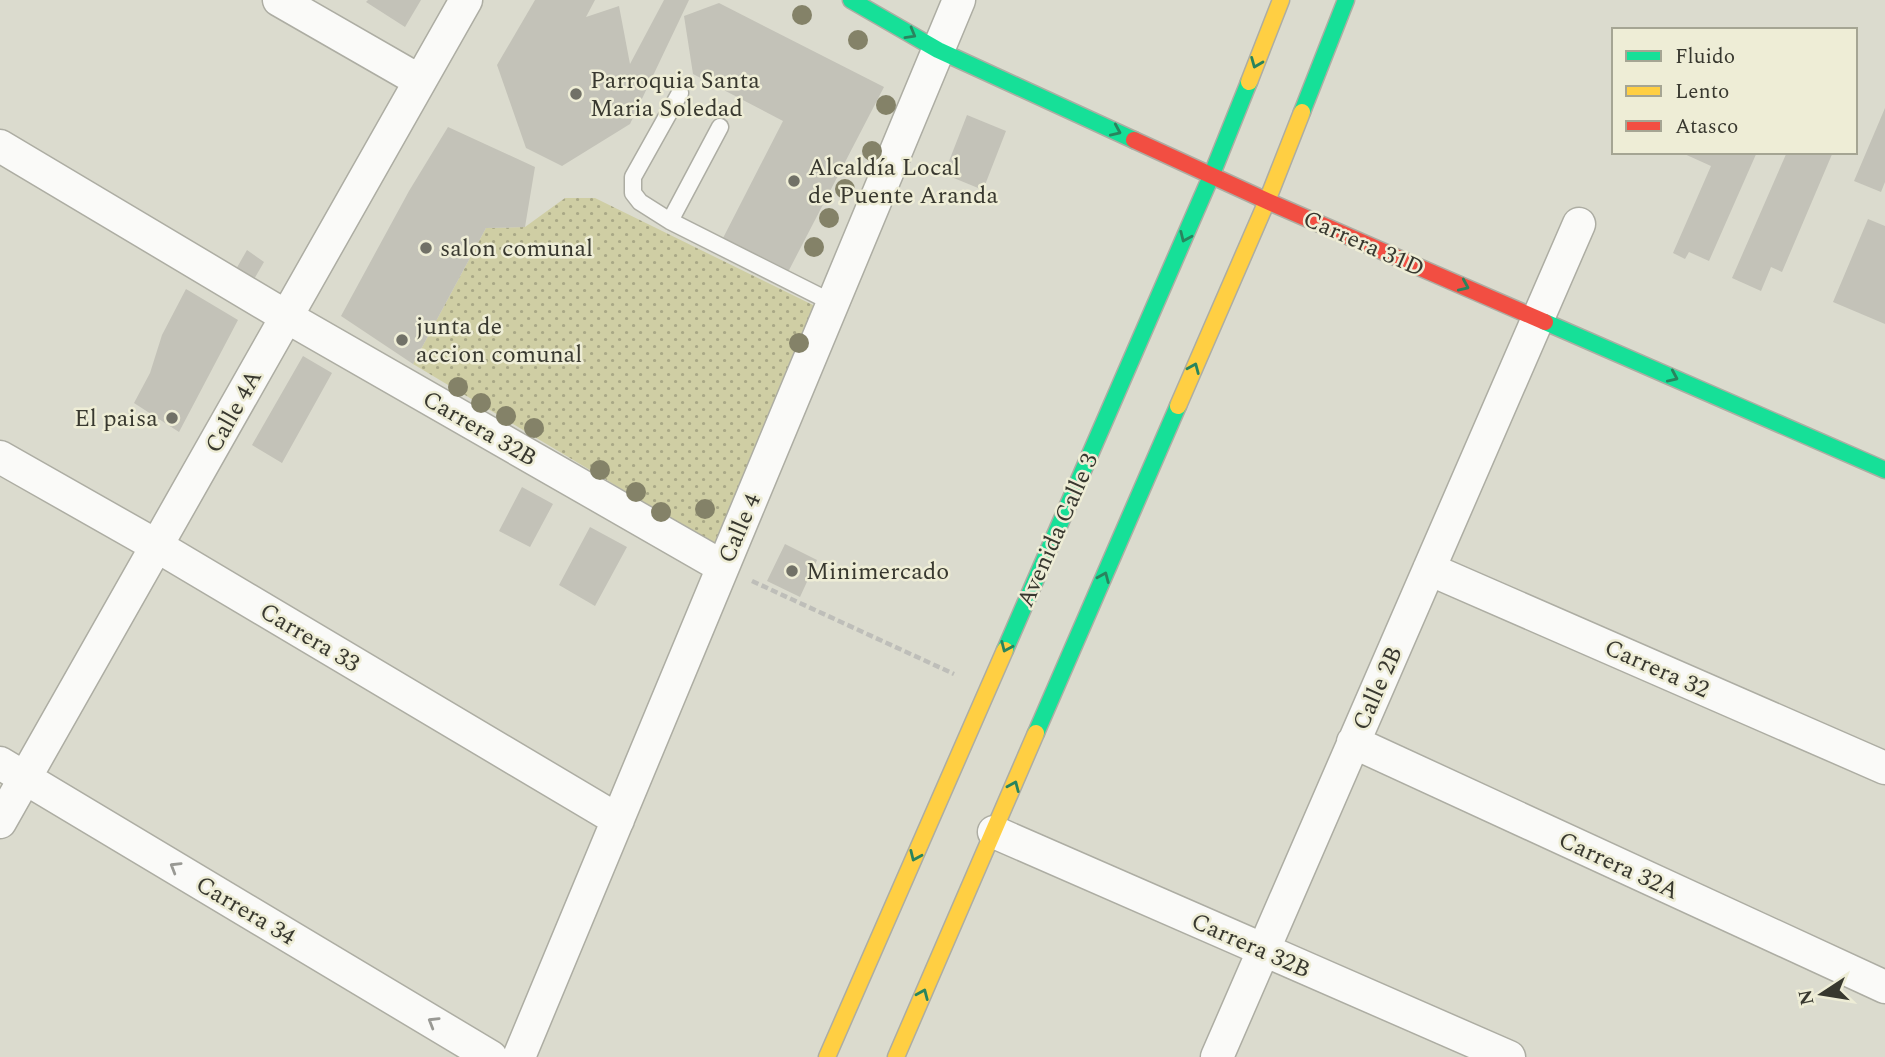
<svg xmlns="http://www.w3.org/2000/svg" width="1885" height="1057" font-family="Spectral,serif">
  <defs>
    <pattern id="park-dots" width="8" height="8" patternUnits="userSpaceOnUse" patternTransform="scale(1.75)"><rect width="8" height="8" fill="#cfcea4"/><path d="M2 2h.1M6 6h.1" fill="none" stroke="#a9a886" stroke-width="1.8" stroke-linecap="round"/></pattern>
  </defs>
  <rect width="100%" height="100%" fill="#dbdbce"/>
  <path fill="url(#park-dots)" d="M565,198H595L819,308L722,549L413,364L486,228L525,227Z"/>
  <path fill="#c3c2b8" d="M368,0H421L405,27L366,2Z
    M535,0H595L586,17L619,6L630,64L664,0H689L630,124L562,166L526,148L497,65Z
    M719,3L884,87L787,274L721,242L783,121L693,74L684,16Z
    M1885,108V182L1881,192L1854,181Z
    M967,115L1006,131L983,190L944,174Z
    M448,127L535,167L525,227L486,228L413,364L341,316L409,191Z
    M1680,152H1757L1709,261L1689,252L1685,259L1673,253L1711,166Z
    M1787,152H1833L1782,272L1771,267L1761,291L1732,278Z
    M1868,219L1885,226V324L1833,302Z
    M247,250L264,262L249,288L231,278Z
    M186,289L238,320L179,432L134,403L150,373L162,335Z
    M303,356L332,373L282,463L252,445Z
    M522,487L553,504L530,547L499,531Z
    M590,527L627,547L595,606L559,585Z
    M785,544L817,560L800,597L767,581Z"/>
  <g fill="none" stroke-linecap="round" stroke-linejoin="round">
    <g stroke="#adada3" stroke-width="19">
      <path id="lane" d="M680,93L633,177V193L640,202L670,221L833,303
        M670,221L720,127"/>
    </g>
    <g stroke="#adada3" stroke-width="35">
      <path id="street" d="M279,0L420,81
        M0,146L287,317L723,567
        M0,457L157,546L618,820
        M1429,569L1885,768
        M1353,742L1885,987
        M0,763L491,1057
        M0,822L466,0
        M994,832L1509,1057
        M519,1057L959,0
        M1217,1057L1579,224"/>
    </g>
    <g stroke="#adada3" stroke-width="19">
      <path id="fast" d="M851,0L938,50L1134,140
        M1302,112L1346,0
        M1545,322L1885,470
        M1005,650L1212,174L1249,82
        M1036,733L1178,406"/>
    </g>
    <g stroke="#adada3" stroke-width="19">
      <path id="slow" d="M1249,82L1281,0
        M1178,406L1267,201L1302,112
        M827,1057L1005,650
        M896,1057L1036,733"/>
    </g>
    <g stroke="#adada3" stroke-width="19">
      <path id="jam" d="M1134,140L1267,201L1545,322"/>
    </g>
    <path stroke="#bebeb9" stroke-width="4.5" stroke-dasharray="7 3.5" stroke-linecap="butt" d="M752,581L954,674"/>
    <use href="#lane" stroke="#fafaf8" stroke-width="16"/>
    <use href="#street" stroke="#fafaf8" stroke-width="32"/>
    <use href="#fast" stroke="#16e098" stroke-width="16"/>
    <use href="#slow" stroke="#ffcf43" stroke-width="16"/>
    <use href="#jam" stroke="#f24e42" stroke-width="16"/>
  </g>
  <g fill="#848268">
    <circle cx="802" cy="15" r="10"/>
    <circle cx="858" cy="40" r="10"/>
    <circle cx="886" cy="105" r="10"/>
    <circle cx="872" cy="151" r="10"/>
    <circle cx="845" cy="189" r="10"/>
    <circle cx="829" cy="218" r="10"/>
    <circle cx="814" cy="247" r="10"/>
    <circle cx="799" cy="343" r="10"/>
    <circle cx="458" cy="387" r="10"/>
    <circle cx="481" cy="403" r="10"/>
    <circle cx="506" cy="416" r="10"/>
    <circle cx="534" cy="428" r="10"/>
    <circle cx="600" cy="470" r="10"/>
    <circle cx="636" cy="492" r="10"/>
    <circle cx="705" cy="509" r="10"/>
    <circle cx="661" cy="512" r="10"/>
  </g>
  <defs><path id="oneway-chevron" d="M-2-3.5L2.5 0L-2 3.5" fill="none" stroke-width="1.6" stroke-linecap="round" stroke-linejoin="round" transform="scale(1.75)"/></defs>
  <g stroke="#29845e">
    <use href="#oneway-chevron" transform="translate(911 34) rotate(30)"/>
    <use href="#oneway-chevron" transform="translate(1256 63) rotate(112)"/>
    <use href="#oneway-chevron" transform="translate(1116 131) rotate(24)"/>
    <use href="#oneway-chevron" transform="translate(1185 237) rotate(114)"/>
    <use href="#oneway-chevron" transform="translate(1464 286) rotate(24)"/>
    <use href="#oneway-chevron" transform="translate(1194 368) rotate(-67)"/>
    <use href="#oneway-chevron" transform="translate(1673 377) rotate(24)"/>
    <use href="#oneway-chevron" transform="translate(1104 577) rotate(-67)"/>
    <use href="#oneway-chevron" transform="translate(1006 647) rotate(114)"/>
    <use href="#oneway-chevron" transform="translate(1014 786) rotate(-67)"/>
    <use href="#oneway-chevron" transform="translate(915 856) rotate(114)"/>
    <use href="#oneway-chevron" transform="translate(923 994) rotate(-67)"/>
  </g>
  <g stroke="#999994">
    <use href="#oneway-chevron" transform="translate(175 867) rotate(-149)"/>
    <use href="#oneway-chevron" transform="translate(433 1022) rotate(-149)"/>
  </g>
  <g fill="#717167" stroke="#eeedd6" stroke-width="2.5">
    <circle cx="576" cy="94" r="7"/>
    <circle cx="794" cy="181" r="7"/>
    <circle cx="426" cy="248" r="7"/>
    <circle cx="402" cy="340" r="7"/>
    <circle cx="172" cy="418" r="7"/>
    <circle cx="792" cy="571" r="7"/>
  </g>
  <g text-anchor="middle" stroke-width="5" stroke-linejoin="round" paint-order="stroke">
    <g font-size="24" fill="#38382f" stroke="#eeedd6" text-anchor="start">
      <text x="590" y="88">Parroquia Santa<tspan x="590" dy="28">Maria Soledad</tspan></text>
      <text x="808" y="175">Alcaldía Local<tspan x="808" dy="28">de Puente Aranda</tspan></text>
      <text x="440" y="256">salon comunal</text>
      <text x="416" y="334">junta de<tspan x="416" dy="28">accion comunal</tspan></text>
      <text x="158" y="426" text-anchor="end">El paisa</text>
      <text x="806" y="579">Minimercado</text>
    </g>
    <g font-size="24" fill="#38382f" stroke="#eeedd6">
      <text transform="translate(1364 243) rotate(24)" y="8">Carrera 31D</text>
      <text transform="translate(233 411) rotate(-61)" y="8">Calle 4A</text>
      <text transform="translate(480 428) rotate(30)" y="8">Carrera 32B</text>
      <text transform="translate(739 528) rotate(-67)" y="8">Calle 4</text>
      <text transform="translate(1057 530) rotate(-66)" y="8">Avenida Calle 3</text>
      <text transform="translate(310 637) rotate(31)" y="8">Carrera 33</text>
      <text transform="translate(1657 668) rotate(24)" y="8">Carrera 32</text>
      <text transform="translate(1377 688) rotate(-66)" y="8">Calle 2B</text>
      <text transform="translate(1619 865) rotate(25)" y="8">Carrera 32A</text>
      <text transform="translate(246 910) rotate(31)" y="8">Carrera 34</text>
      <text transform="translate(1251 945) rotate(24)" y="8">Carrera 32B</text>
    </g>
  </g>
  <rect x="1612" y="28" width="245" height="126" fill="#eeedd6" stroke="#a5a593" stroke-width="2"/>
  <rect x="1626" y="51" width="35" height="10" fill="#16e098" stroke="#a5a593" stroke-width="2"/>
  <text x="1675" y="63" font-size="21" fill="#38382f">Fluido</text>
  <rect x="1626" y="86" width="35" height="10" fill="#ffcf43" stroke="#a5a593" stroke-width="2"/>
  <text x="1675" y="98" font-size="21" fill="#38382f">Lento</text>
  <rect x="1626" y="121" width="35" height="10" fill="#f24e42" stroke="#a5a593" stroke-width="2"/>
  <text x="1675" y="133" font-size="21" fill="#38382f">Atasco</text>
  <g transform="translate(1822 994) rotate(258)" stroke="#eeedd6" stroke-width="5" paint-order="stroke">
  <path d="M0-5L12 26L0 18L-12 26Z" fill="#38382f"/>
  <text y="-10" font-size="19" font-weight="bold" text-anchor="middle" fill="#38382f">N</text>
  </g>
</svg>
